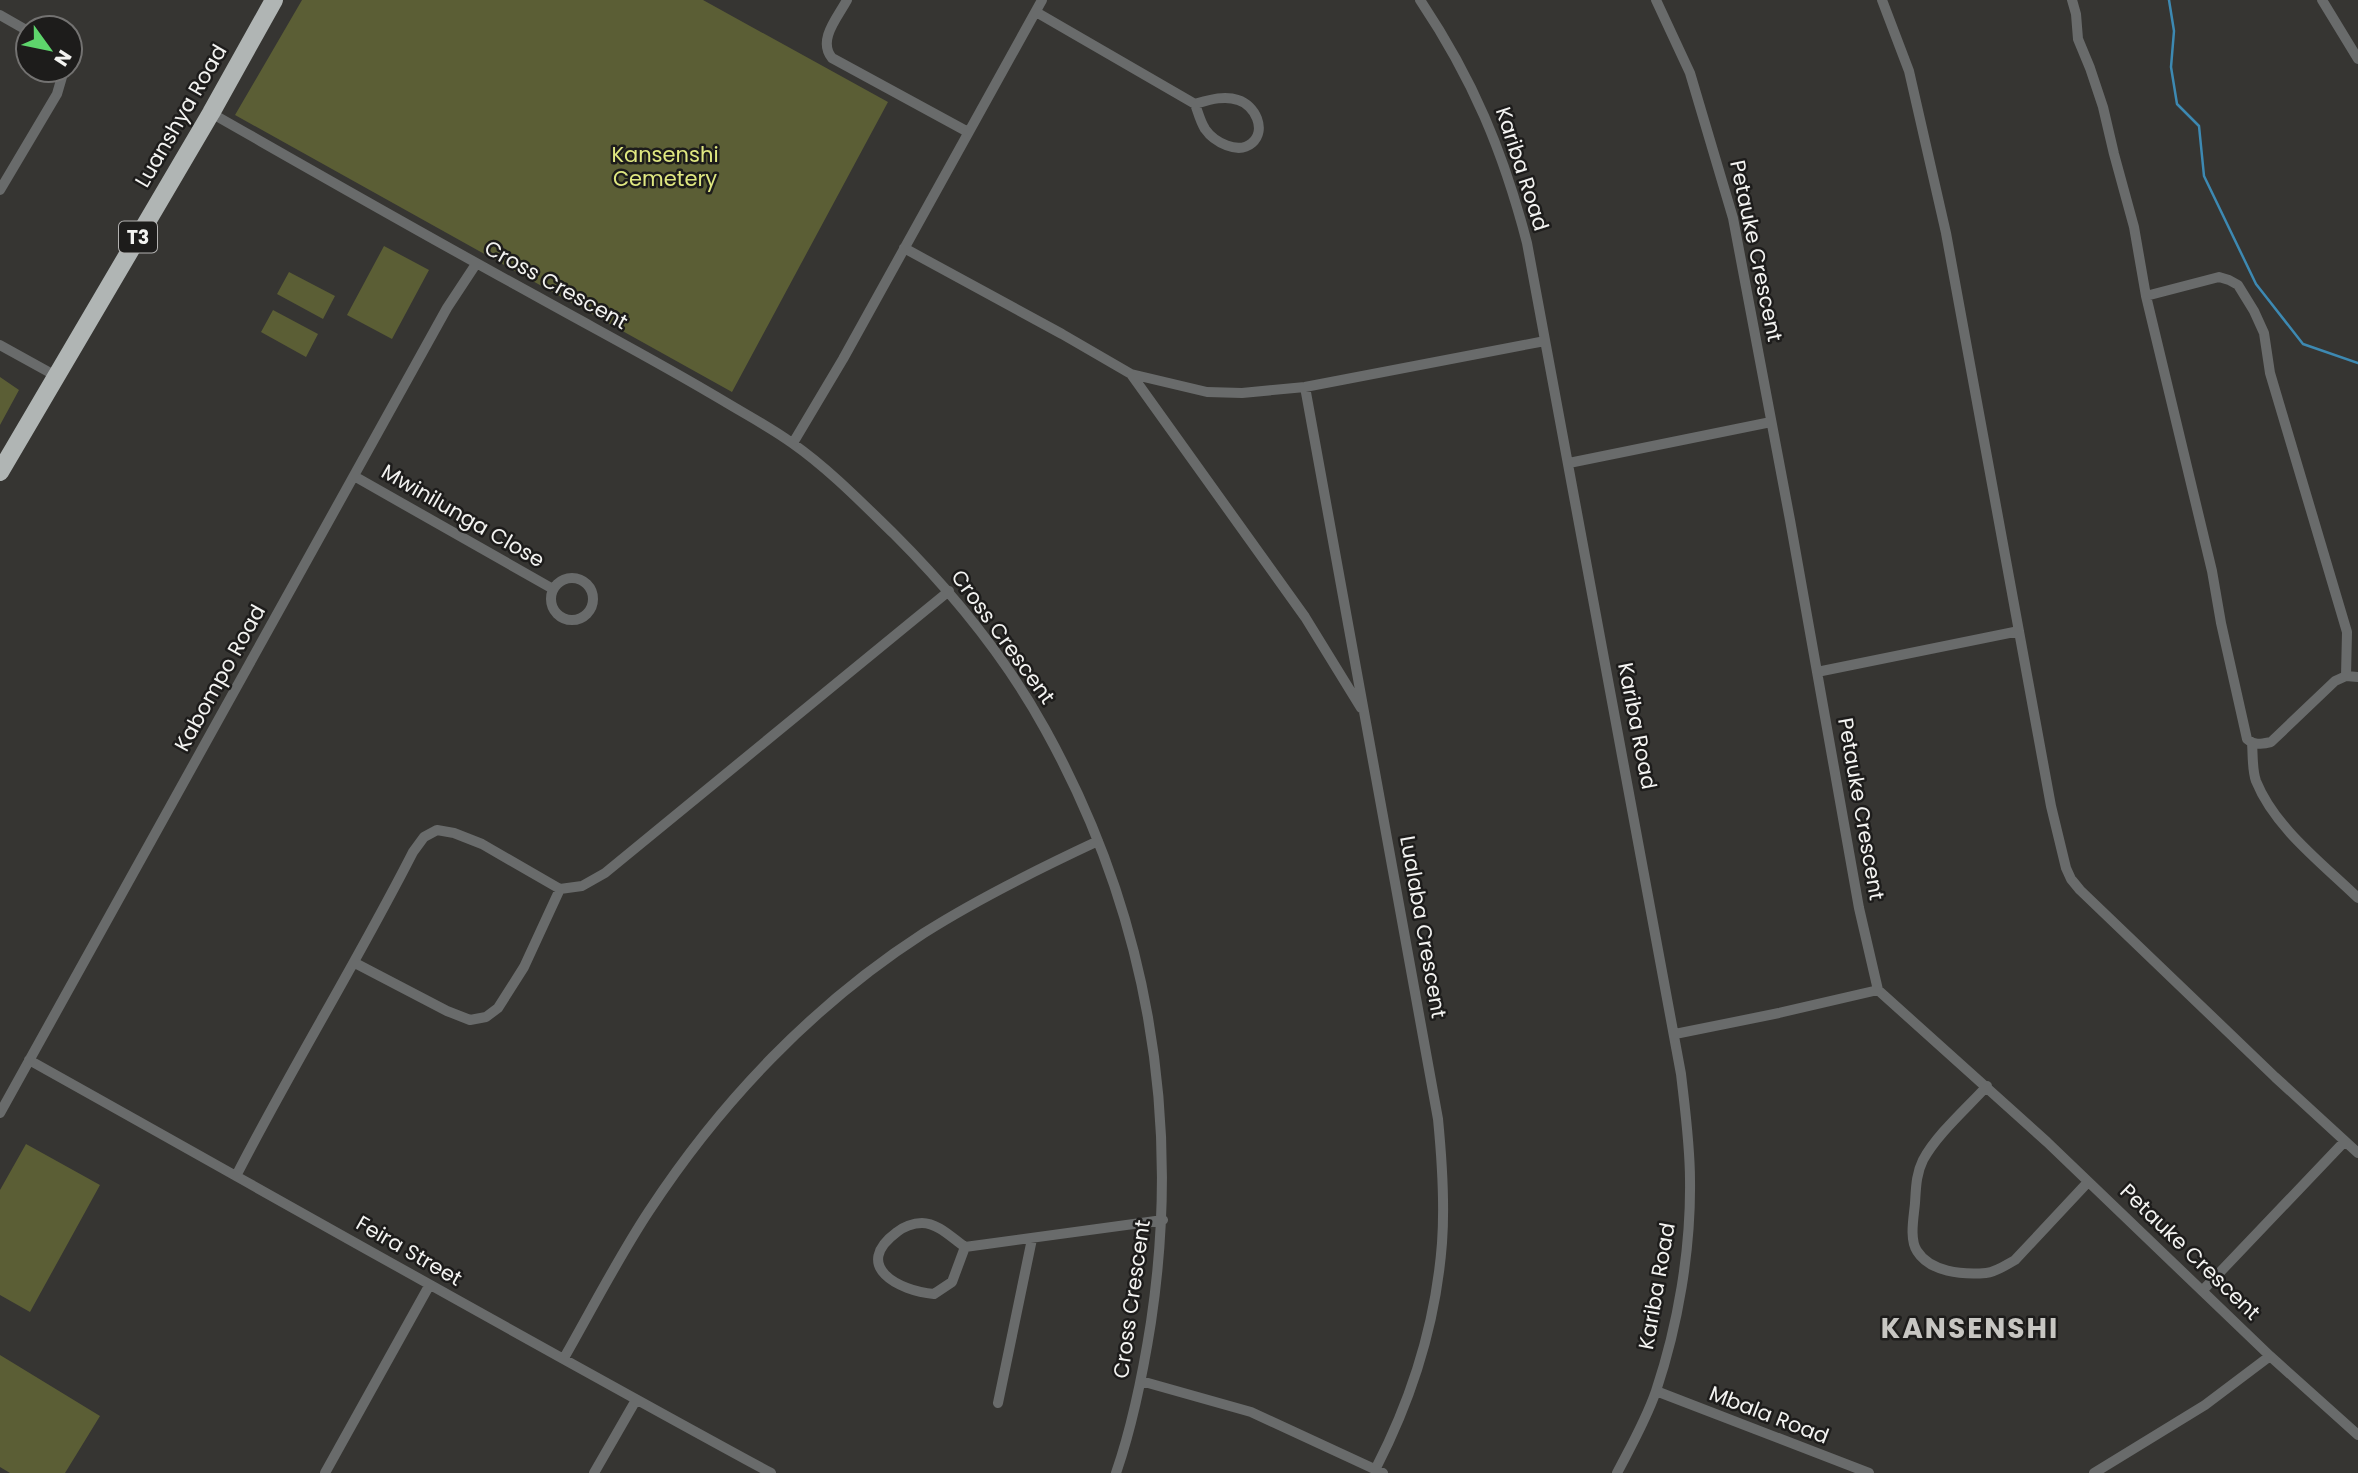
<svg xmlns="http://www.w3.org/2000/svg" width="2358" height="1473" font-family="Poppins,sans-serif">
  <rect width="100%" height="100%" fill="#363532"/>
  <path fill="#5b5e35" d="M302,0H703L888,102L732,392L235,115Z
    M384,246L429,270L392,339L347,315Z
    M289,272L335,296L323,319L277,294Z
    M273,310L318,334L306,357L261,332Z
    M0,377L19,390L0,425Z
    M26,1144L100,1185L30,1312L0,1295V1190Z
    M0,1355L100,1416L65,1473H10L0,1467Z"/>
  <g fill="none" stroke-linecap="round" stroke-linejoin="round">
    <path stroke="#3d89b2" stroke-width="2.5" d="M2169,0L2174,31L2171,67L2177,104L2199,126L2204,176L2256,284L2303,344L2358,363"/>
    <path stroke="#696b6b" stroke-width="10" d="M847,0C838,17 817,40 832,58L968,132
      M1420,0C1473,79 1503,151 1527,243L1681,1074C1685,1109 1690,1145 1690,1180C1691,1250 1678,1325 1656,1391C1646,1420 1631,1446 1617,1473
      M1656,0L1690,73L1733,218L1790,520L1859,908L1878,990L2047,1142L2270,1356L2358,1435
      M1882,0L1909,71L1946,233L2051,806L2066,868L2071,879L2080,890L2275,1077L2358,1153
      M2072,0L2076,14L2078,39L2090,68L2103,107L2114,154L2134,227L2146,296L2212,571L2221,623L2247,739C2255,746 2261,744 2271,742L2335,681L2346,676L2358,677
      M2322,0L2358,59
      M1036,12L1195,104C1198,112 1200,121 1205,129C1214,142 1238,155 1252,143C1267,130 1255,105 1238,100C1224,95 1209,100 1195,104
      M0,15L28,31
      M211,113C320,175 428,237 538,297C599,331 662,364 722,400C745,414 770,427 792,443C829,469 862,503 894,534C951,591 1006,658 1045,729C1147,913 1182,1115 1151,1322C1143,1373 1133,1424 1116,1473
      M0,190L57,94L64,70
      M904,248L1062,334L1131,374L1207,392L1242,393L1305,387L1545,341
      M2146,296L2219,277L2229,280L2238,285L2254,311L2264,333L2270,373L2347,632L2346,676
      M0,345L56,376
      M1131,374L1305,617L1361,708
      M1305,387L1438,1119C1442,1160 1445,1202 1442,1243C1436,1322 1412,1398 1376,1468
      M793,443L843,359L1042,0
      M1569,463L1771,422
      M354,476L553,589
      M551 599a21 21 0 1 1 42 0a21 21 0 1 1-42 0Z
      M1817,672L2019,631
      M2252,743C2253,755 2252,770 2256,781C2275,828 2322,863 2358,898
      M355,963L447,1011L470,1020L486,1017L498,1008L524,967L560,889
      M1675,1034L1779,1013L1878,990
      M29,1060C276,1198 522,1338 771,1473
      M1987,1086C1967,1108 1937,1134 1923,1160C1916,1174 1916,1188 1915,1203C1914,1216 1909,1239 1917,1251C1930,1272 1962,1275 1986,1273C1996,1272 2006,1265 2015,1260L2088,1182
      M0,1113L447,308L476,264
      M236,1176C292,1067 357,962 413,852L424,837L437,830L454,833L482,844L560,889L582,886L605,873L949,591
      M965,1247L952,1282L934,1294C899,1291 851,1266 897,1232C903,1227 913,1223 922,1223C938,1223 952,1238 965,1247L1163,1220
      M2203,1290L2345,1141
      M564,1358C592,1309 618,1258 649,1211C721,1101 814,1004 924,933C979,898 1038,869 1098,841
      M1141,1381L1251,1412L1383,1473
      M1656,1391L1869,1473
      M998,1403L1032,1239
      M325,1473L429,1286
      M594,1473L636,1400
      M2094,1473L2205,1405L2270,1356"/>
    <path stroke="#b0b5b4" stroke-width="18" d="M0,472L211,113L274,0"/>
  </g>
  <g text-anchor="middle" stroke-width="5" stroke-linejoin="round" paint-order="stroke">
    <rect fill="#1d1c1b" stroke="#b3b2b1" stroke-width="2" x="119" y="221.5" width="38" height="31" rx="5"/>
    <g font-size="19" font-weight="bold" fill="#f3f3f1">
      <text x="138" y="244">T3</text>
    </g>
    <g font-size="21" fill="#f3f3f1" stroke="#1d1c1b">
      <text transform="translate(181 116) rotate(-60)" y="7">Luanshya Road</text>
      <text transform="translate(1522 169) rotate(72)" y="7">Kariba Road</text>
      <text transform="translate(1756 251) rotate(78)" y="7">Petauke Crescent</text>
      <text transform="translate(556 285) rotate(29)" y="7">Cross Crescent</text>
      <text transform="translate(463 516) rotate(30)" y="7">Mwinilunga Close</text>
      <text transform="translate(1003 637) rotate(54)" y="7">Cross Crescent</text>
      <text transform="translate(220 678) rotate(-61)" y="7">Kabompo Road</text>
      <text transform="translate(1637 726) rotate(79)" y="7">Kariba Road</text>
      <text transform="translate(1861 809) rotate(80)" y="7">Petauke Crescent</text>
      <text transform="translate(1423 927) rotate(80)" y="7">Lualaba Crescent</text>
      <text transform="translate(409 1251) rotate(30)" y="7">Feira Street</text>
      <text transform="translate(2190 1252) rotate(44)" y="7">Petauke Crescent</text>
      <text transform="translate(1657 1286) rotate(-80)" y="7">Kariba Road</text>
      <text transform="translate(1132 1299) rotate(-82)" y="7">Cross Crescent</text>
      <text transform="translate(1769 1415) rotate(21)" y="7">Mbala Road</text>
    </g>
    <g font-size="21" fill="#e0e881" stroke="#1d1c1b">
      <text x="665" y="162">Kansenshi<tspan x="665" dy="24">Cemetery</tspan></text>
    </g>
    <g font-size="28" font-weight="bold" letter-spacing="2" fill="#c7c6c2" stroke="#1d1c1b">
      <text x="1970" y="1338">KANSENSHI</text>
    </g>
  </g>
  <g transform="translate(49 49) rotate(123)"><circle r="33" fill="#1d1c1b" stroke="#737271" stroke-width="2"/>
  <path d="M0-5L12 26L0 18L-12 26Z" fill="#5ed56c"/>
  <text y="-10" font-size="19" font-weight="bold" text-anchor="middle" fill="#f3f3f1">N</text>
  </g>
</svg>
